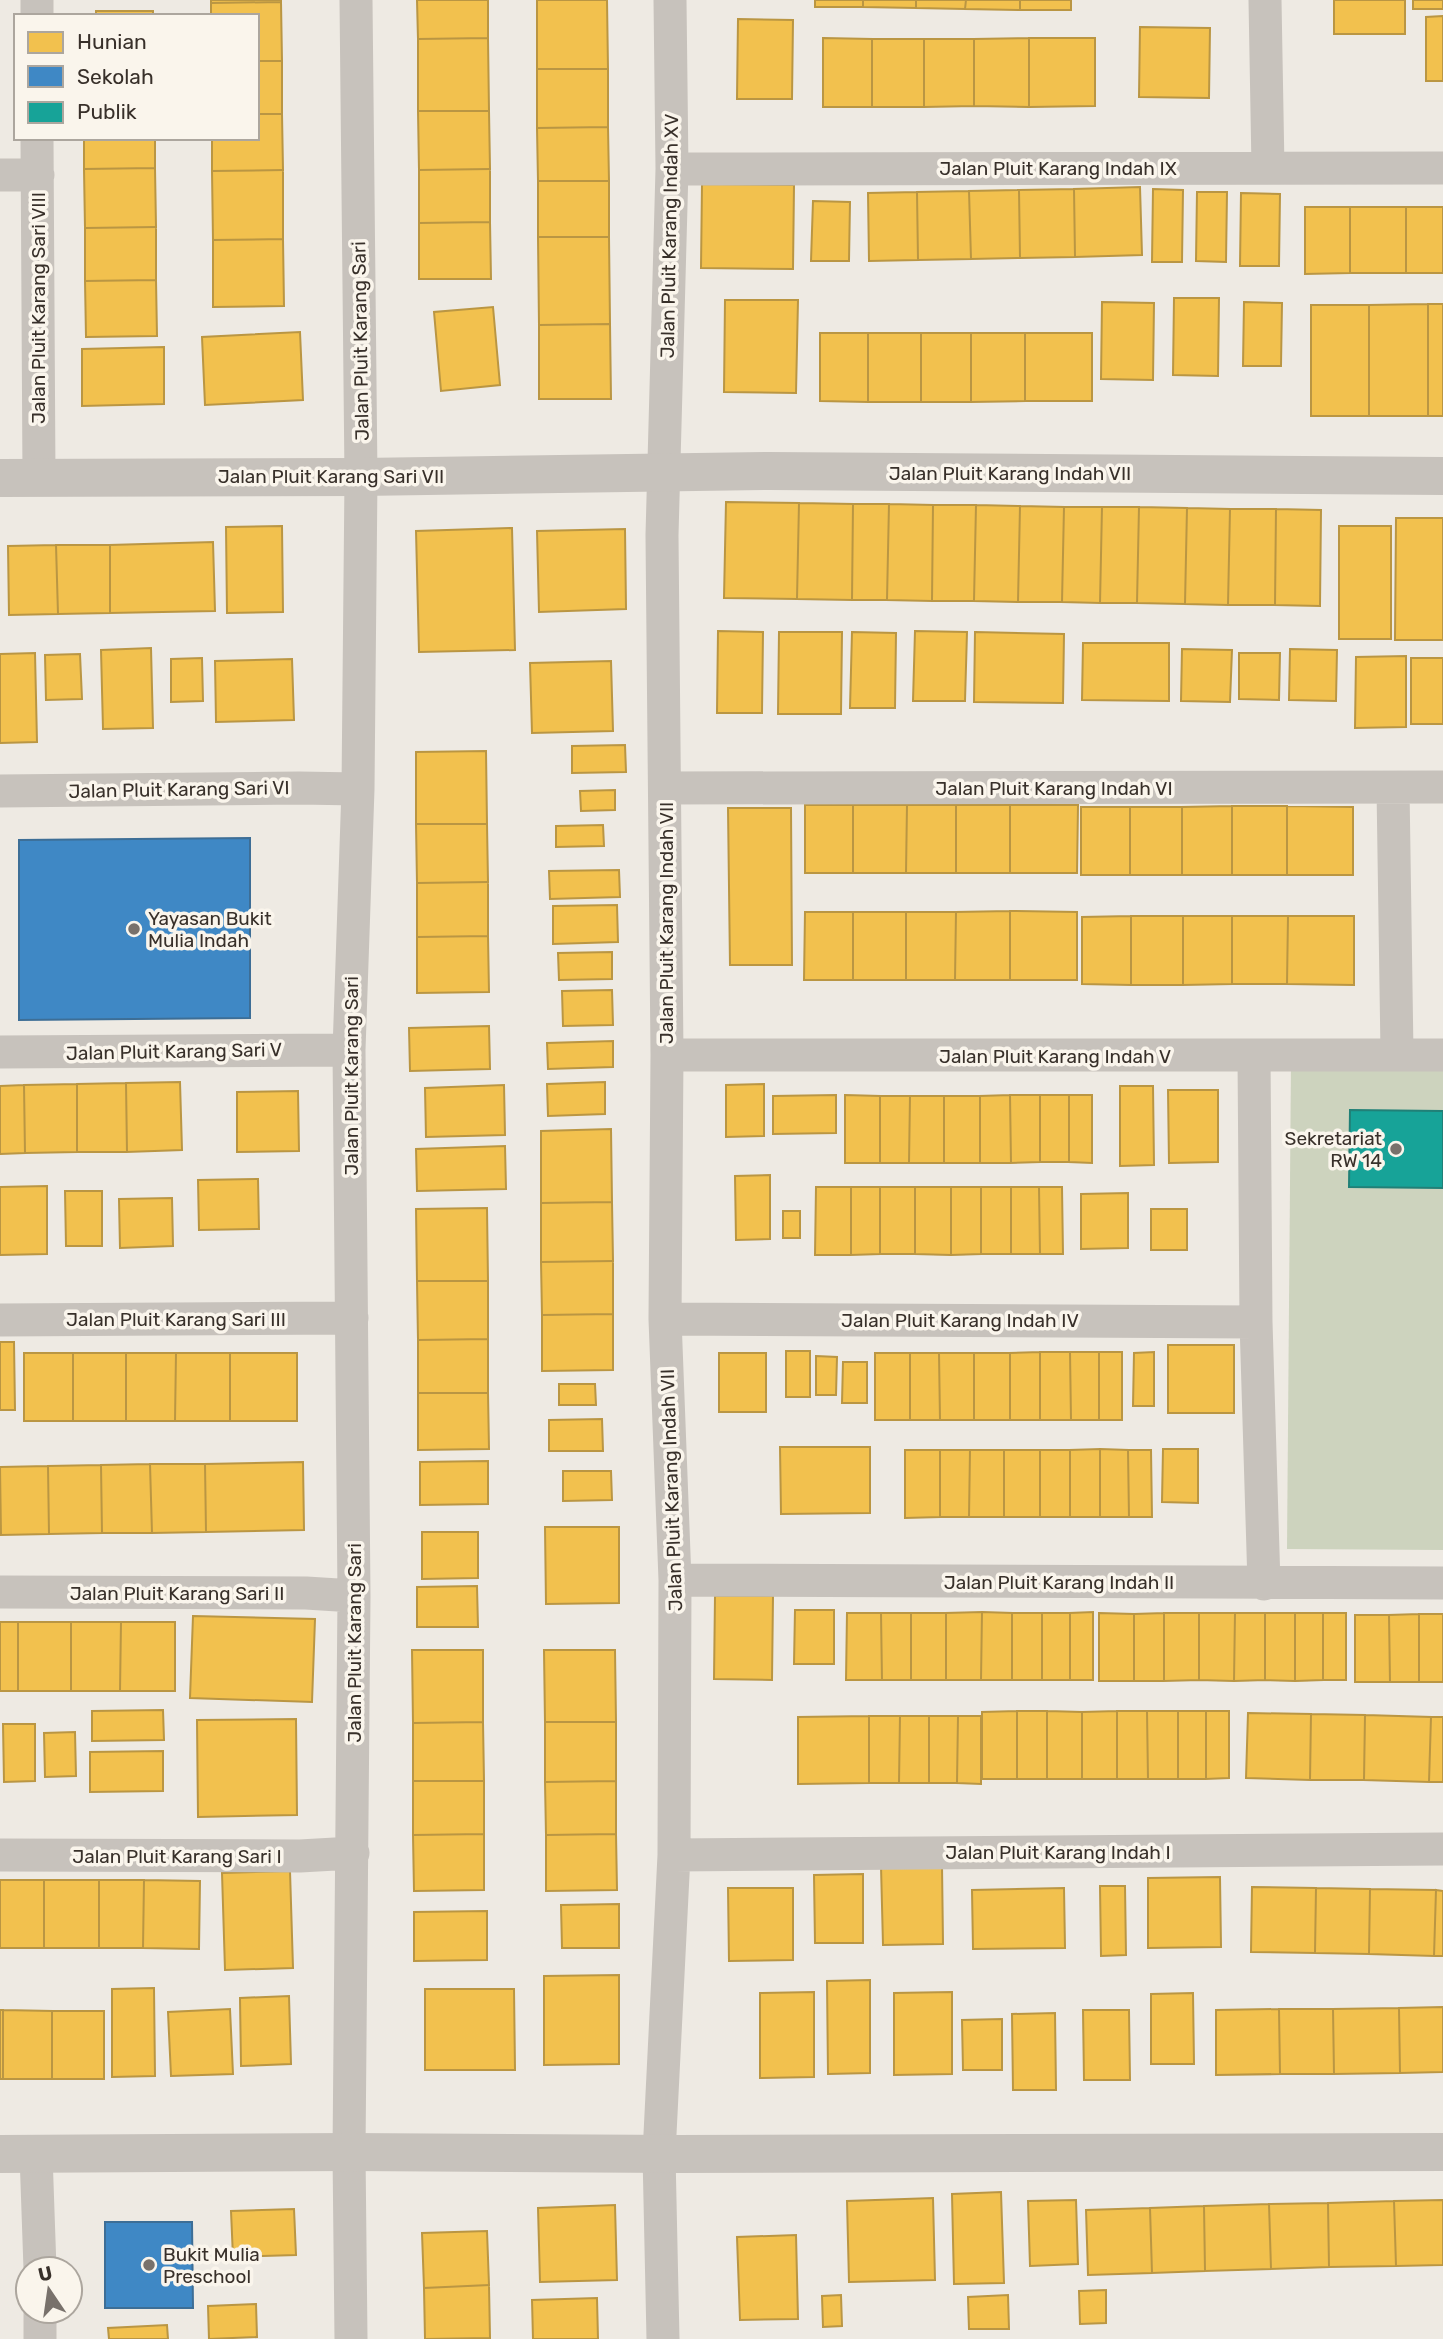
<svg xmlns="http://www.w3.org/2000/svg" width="1443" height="2339" font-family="Rubik,sans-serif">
  <rect width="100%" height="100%" fill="#eeeae3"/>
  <path fill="#cdd3be" d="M1291,1061L1443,1062V1550L1287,1549Z"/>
  <path fill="#f2c14e" stroke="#ba9643" stroke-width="2" d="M211,0H281V2L211,3Z
    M417,0H488V38L418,39Z
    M537,0H607L608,69H537Z
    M815,0H863V7H815Z
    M863,0H916V8L863,7Z
    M916,0H966L965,9L916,8Z
    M966,0H1020V10L965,9Z
    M1020,0H1071V10H1020Z
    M1334,0H1405V34H1334Z
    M1413,0H1443V9H1413Z
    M281,2L282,61H257V16H211V3Z
    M96,11H153V16H96Z
    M1443,16V81H1426V17Z
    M738,19L793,20L792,99H737Z
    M1140,27L1210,28L1209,98L1139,97Z
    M488,38L489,111H418V39Z
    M823,38L872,39V107H823Z
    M1029,38H1095V106L1029,107Z
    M1029,38V107L974,106V39Z
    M872,39H924V107H872Z
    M924,39H974V106L924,107Z
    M257,61H282V114H257Z
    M537,69H608V127L537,128Z
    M418,111H489L490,169L419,170Z
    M257,114H282L283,170L212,171V138H257Z
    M608,127L609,181H538L537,128Z
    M84,138H155V168L84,169Z
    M155,168L156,227L85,228L84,169Z
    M490,169V222L419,223V170Z
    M283,170V239L213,240L212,171Z
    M538,181H609V237H538Z
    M702,184L794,185L793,269L701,268Z
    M1140,187L1142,255L1075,257L1074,189Z
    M1074,189L1075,257L1020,258L1019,190Z
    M1153,189L1183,190L1182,262H1152Z
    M1019,190L1020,258L971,259L969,191Z
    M969,191L971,259L918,260L917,192Z
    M917,192L918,260L869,261L868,193Z
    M1197,192H1227L1226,262L1196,261Z
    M1241,193L1280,194L1279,266H1240Z
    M813,201L850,202L849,261H811Z
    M1305,207H1350V273L1305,274Z
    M1350,207H1406V273H1350Z
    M1406,207H1443V273H1406Z
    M490,222L491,279H419V223Z
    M156,227V280L85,281V228Z
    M538,237H609L610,324L539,325Z
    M283,239L284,306L213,307V240Z
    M156,280L157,336L86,337L85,281Z
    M1174,298H1219L1218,376L1173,375Z
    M725,300H798L796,393L724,392Z
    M1102,302L1154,303L1153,380L1101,379Z
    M1244,302L1282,303L1281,366H1243Z
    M1428,304H1443V416H1428Z
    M1428,304V416H1369V305Z
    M1311,305H1369V416H1311Z
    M493,307L500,385L441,391L434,312Z
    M610,324L611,399H539V325Z
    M300,332L303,400L205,405L202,337Z
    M820,333H868V402L820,401Z
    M868,333H921V402H868Z
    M921,333H971V402H921Z
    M971,333H1025V401L971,402Z
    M1025,333H1092V401H1025Z
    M164,347V404L82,406V349Z
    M726,502L799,503L797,599L724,598Z
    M799,503L853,504L852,600L797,599Z
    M853,504H889L887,600H852Z
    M889,504L933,505L932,601L887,600Z
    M933,505H976L974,601H932Z
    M976,505L1020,506L1018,602L974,601Z
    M1020,506L1064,507L1062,602H1018Z
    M1064,507H1102L1100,603L1062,602Z
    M1102,507H1139L1137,603H1100Z
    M1139,507L1187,508L1185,604L1137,603Z
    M1187,508L1230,509L1228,605L1185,604Z
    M1230,509H1276L1275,605H1228Z
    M1276,509L1321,510L1320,606L1275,605Z
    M1396,518H1443V640H1395Z
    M282,526L283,612L227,613L226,527Z
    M1339,526H1391V639H1339Z
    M512,528L515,650L419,652L416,531Z
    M625,529L626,609L539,612L537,531Z
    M213,542L215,611L110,613V545Z
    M56,545L58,614L9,615L8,546Z
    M56,545H110V613L58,614Z
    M718,631L763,632L762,713H717Z
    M915,631L967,632L965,701H913Z
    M779,632H842L841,714H778Z
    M852,632L896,633L895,708H850Z
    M975,632L1064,634L1063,703L974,702Z
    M1083,643H1169V701L1082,700Z
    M151,648L153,728L103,729L101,650Z
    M1182,649L1232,650L1230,702L1181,701Z
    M1290,649L1337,650L1336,701L1289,700Z
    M35,653L37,742L0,743V654Z
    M1239,653H1280L1279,700L1239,699Z
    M80,654L82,699L46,700L45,655Z
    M1406,656V727L1355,728L1356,657Z
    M202,658L203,701L171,702V659Z
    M1411,658H1443V724H1411Z
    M292,659L294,720L216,722L215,661Z
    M611,661L613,731L532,733L530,663Z
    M625,745L626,772L572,773V746Z
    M486,751L487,824H416V752Z
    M615,790V810L581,811L580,791Z
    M805,805H853V873H805Z
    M853,805H907L906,873H853Z
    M907,805H956V873H906Z
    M956,805H1010V873H956Z
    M1010,805H1078L1077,873H1010Z
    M1232,806H1287V875H1232Z
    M1232,806V875H1182V807Z
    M1287,806L1353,807V875H1287Z
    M1081,807H1130V875H1081Z
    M1130,807H1182V875H1130Z
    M728,808H791L792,965H730Z
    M416,824H487L488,882L417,883Z
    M603,825L604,846L556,847V826Z
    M619,870L620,897L550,899L549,871Z
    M488,882V936L417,937V883Z
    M617,905L618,942L553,944V906Z
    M1010,911L1077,912V980H1010Z
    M1010,911V980H955L956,912Z
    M805,912H853V980H804Z
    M853,912H906V980H853Z
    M906,912H956L955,980H906Z
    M1131,916V985L1082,984V917Z
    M1131,916H1183V985H1131Z
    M1183,916H1232V984L1183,985Z
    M1232,916H1288L1287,984H1232Z
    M1288,916H1354V985L1287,984Z
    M488,936L489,992L417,993V937Z
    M612,952V979L559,980L558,953Z
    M612,990L613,1025L563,1026L562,991Z
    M489,1026L490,1069L410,1071L409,1028Z
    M613,1041V1067L548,1069L547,1043Z
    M180,1082L182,1150L127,1152L126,1083Z
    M605,1082V1114L548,1116L547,1084Z
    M126,1083L127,1152H77V1084Z
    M77,1084V1152L25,1153L24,1085Z
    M764,1084V1136L726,1137V1085Z
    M24,1085L25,1153L0,1154V1086Z
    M504,1085L505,1135L426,1137L425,1088Z
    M1120,1086H1153L1154,1165L1120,1166Z
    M1168,1090H1218V1162L1169,1163Z
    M298,1091L299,1151L237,1152V1092Z
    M836,1095V1133L773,1134V1096Z
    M845,1095L880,1096V1163H845Z
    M1010,1095L1011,1163H980V1096Z
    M1010,1095H1040V1162L1011,1163Z
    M1040,1095H1069V1162H1040Z
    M1069,1095H1092V1163L1069,1162Z
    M880,1096H910L909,1163H880Z
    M910,1096H944V1163H909Z
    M944,1096H980V1163H944Z
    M611,1129L612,1202L541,1203V1131Z
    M505,1146L506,1189L417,1191L416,1149Z
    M770,1175V1239L736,1240L735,1176Z
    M258,1179L259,1229L199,1230L198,1180Z
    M47,1186V1254L0,1255V1187Z
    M816,1187H851V1255H815Z
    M851,1187H880V1254L851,1255Z
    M880,1187H915V1254H880Z
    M915,1187H951V1255L915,1254Z
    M951,1187H981V1254L951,1255Z
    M981,1187H1011V1254H981Z
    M1011,1187H1039L1040,1254H1011Z
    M1039,1187H1062L1063,1254H1040Z
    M65,1191H102V1246H66Z
    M1128,1193V1248L1081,1249V1194Z
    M172,1198L173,1246L120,1248L119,1199Z
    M612,1202L613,1261L541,1262V1203Z
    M487,1208L488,1281H417L416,1209Z
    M1151,1209H1187V1250H1151Z
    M783,1211H800V1238H783Z
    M613,1261V1314L542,1315L541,1262Z
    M417,1281H488V1339L418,1340Z
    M613,1314V1370L542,1371V1315Z
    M488,1339V1393H418V1340Z
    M0,1342H14L15,1410H0Z
    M1168,1345H1234V1413H1168Z
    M786,1351H810V1397H786Z
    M1040,1352V1420H1010V1353Z
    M1040,1352H1070L1071,1420H1040Z
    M1070,1352H1099V1420H1071Z
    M1099,1352H1122V1420H1099Z
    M1154,1352V1406H1133L1134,1353Z
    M24,1353H73V1421H24Z
    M73,1353H126V1421H73Z
    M126,1353H176L175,1421H126Z
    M176,1353H230V1421H175Z
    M230,1353H297V1421H230Z
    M719,1353H766V1412H719Z
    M875,1353H910V1420H875Z
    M910,1353H939L940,1420H910Z
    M939,1353H974V1420H940Z
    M974,1353H1010V1420H974Z
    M816,1356L837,1357L836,1395H816Z
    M843,1362H867V1403H842Z
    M559,1384H595L596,1405H559Z
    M418,1393H488L489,1449L418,1450Z
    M602,1419L603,1451H549V1420Z
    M780,1447H870V1513L781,1514Z
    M1100,1449V1517H1070V1450Z
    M1100,1449L1128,1450L1129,1517H1100Z
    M1163,1449H1198V1503L1162,1502Z
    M905,1450H940V1517L905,1518Z
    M940,1450H970L969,1517H940Z
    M970,1450H1004V1517H969Z
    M1004,1450H1040V1517H1004Z
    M1040,1450H1070V1517H1040Z
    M1128,1450H1151L1152,1517H1129Z
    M488,1461V1504L420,1505V1462Z
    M303,1462L304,1530L206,1532L205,1464Z
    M150,1464H205L206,1532L152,1533Z
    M150,1464L152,1533H102L101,1465Z
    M101,1465L102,1533L49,1534L48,1466Z
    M48,1466L49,1534L1,1535L0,1467Z
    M563,1471H611L612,1500L563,1501Z
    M545,1527H619V1603L546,1604Z
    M422,1532H478V1578L422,1579Z
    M477,1586L478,1627H417V1587Z
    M715,1596H773L772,1680L714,1679Z
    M795,1610H834V1664H794Z
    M982,1612L1012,1613V1680H981Z
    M982,1612L981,1680H946V1613Z
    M1093,1612V1680H1070V1613Z
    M847,1613H881L882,1680H846Z
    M881,1613H911V1680H882Z
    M911,1613H946V1680H911Z
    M1012,1613H1042V1680H1012Z
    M1042,1613H1070V1680H1042Z
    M1099,1613L1134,1614V1681H1099Z
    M1164,1613V1681H1134V1614Z
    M1164,1613H1199V1680L1164,1681Z
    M1199,1613H1235L1234,1681L1199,1680Z
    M1235,1613H1265V1680L1234,1681Z
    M1265,1613H1295V1681L1265,1680Z
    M1295,1613H1323V1680L1295,1681Z
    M1323,1613H1346V1680H1323Z
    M1419,1614V1682H1390L1389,1615Z
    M1419,1614H1443V1682H1419Z
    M1355,1615H1389L1390,1682H1355Z
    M193,1616L315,1619L312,1702L190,1698Z
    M0,1622H18V1691H0Z
    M18,1622H71V1691H18Z
    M71,1622H121L120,1691H71Z
    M121,1622H175V1691H120Z
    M412,1650H483V1722L413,1723Z
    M544,1650H615L616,1722H545Z
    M163,1710L164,1740L92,1741V1711Z
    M1017,1711V1779H982V1712Z
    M1017,1711H1047V1779H1017Z
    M1047,1711L1082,1712V1779H1047Z
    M1117,1711H1147L1148,1779H1117Z
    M1117,1711V1779H1082V1712Z
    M1147,1711H1178V1779H1148Z
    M1178,1711H1206V1779H1178Z
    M1206,1711H1229V1778L1206,1779Z
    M1248,1713L1311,1714L1310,1780L1246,1778Z
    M1311,1714L1365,1715L1364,1780H1310Z
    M1365,1715L1431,1717L1429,1782L1364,1780Z
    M869,1716V1783L798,1784V1717Z
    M869,1716H900L899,1783H869Z
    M900,1716H929V1783H899Z
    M929,1716H958L957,1783H929Z
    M958,1716H981V1784L957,1783Z
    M1431,1717H1443V1782H1429Z
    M296,1719L297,1815L198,1817L197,1720Z
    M483,1722L484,1781H413V1723Z
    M545,1722H616V1781L545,1782Z
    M3,1724H35V1781L4,1782Z
    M75,1732L76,1776L45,1777L44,1733Z
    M163,1751V1791L90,1792V1752Z
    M413,1781H484V1834L413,1835Z
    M616,1781V1834L546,1835L545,1782Z
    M484,1834V1890L414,1891L413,1835Z
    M616,1834L617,1890L546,1891V1835Z
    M942,1865L943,1944L883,1945L881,1866Z
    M290,1871L293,1968L225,1970L222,1873Z
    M863,1874V1943H815L814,1875Z
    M1220,1877L1221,1947L1148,1948V1878Z
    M0,1880H44V1948H0Z
    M44,1880H99V1948H44Z
    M99,1880H144L143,1948H99Z
    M144,1880L200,1881L199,1949L143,1948Z
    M1100,1886H1125L1126,1955L1101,1956Z
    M1252,1887L1316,1888L1315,1953L1251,1952Z
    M728,1888H793V1960L729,1961Z
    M1064,1888L1065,1948L973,1949L972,1890Z
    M1316,1888L1370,1889L1369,1954L1315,1953Z
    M1370,1889L1436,1890L1434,1956L1369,1954Z
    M1436,1890L1443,1891V1956H1434Z
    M619,1904V1948H562L561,1905Z
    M487,1911V1960L414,1961V1912Z
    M619,1975V2064L544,2065V1976Z
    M870,1980V2073L828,2074L827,1981Z
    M154,1988L155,2076L112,2077V1989Z
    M425,1989H514L515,2070H425Z
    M814,1992V2077L760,2078V1993Z
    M952,1992V2074L894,2075V1993Z
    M1193,1993L1194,2064H1151V1994Z
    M289,1996L291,2064L241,2066L240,1998Z
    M1443,2007V2072L1400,2073L1399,2008Z
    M1399,2008L1400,2073L1334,2074L1333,2009Z
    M230,2009L233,2074L171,2076L168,2012Z
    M1279,2009L1280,2074L1216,2075V2010Z
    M1279,2009H1333L1334,2074H1280Z
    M0,2010H3V2079H0Z
    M3,2010L52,2011V2079H3Z
    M1083,2010H1129L1130,2080H1084Z
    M52,2011H104V2079H52Z
    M1055,2013L1056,2090H1013L1012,2014Z
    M1002,2019V2070H963L962,2020Z
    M1001,2192L1004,2283L954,2284L952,2194Z
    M933,2198L935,2280L849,2282L847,2201Z
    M1076,2200L1078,2264L1030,2266L1028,2201Z
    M1443,2200V2265L1396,2266L1394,2201Z
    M1394,2201L1396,2266L1329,2267L1328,2203Z
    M1328,2203L1329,2267L1271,2269L1269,2204Z
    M1269,2204L1271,2269L1205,2271L1204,2206Z
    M615,2205L617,2280L540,2282L538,2208Z
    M1204,2206L1205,2271L1152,2273L1150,2208Z
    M1150,2208L1152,2273L1088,2275L1086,2210Z
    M294,2209L296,2255L233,2257L231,2211Z
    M487,2231L489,2285L424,2288L422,2233Z
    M796,2235L798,2319L740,2320L737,2237Z
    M489,2285L490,2338L425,2339L424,2288Z
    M1106,2290V2323L1080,2324L1079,2291Z
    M841,2295L842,2326L823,2327L822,2296Z
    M1008,2295L1009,2329H969L968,2297Z
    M597,2298L598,2339H533L532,2300Z
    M256,2304L257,2337L209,2339L208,2306Z
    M167,2325L168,2339H109L108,2328Z"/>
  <path fill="#3f88c5" stroke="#3d6e96" stroke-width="2" d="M250,838V1018L19,1020V840Z
    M105,2222H192L193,2308H105Z"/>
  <path fill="#17a398" stroke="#218077" stroke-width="2" d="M1350,1110L1443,1111V1188L1349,1187Z"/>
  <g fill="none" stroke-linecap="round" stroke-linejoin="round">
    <path stroke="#c7c2bc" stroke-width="33" d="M37,0V16
      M1265,0L1268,168
      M37,138L39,478
      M672,169L1443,168
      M0,175H38
      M665,788L1443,787
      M1393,788L1397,1053
      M0,791L299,788L358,789
      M0,1052L349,1050
      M667,1055H1443
      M1254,1056L1256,1322L1264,1584
      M665,1319L1256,1322
      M0,1320L352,1318
      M675,1580L1443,1583
      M0,1592L306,1593L354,1596
      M0,1855L300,1856L353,1853
      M674,1855L1443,1849
      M36,2154L40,2269
      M40,2311V2339
      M351,2339L349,2152L354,1596L349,1050L358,789L361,477L356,0
      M663,2339L659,2154L674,1855L675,1580L665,1319L667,1055L662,535L672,169L670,0"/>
    <path stroke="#c7c2bc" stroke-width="38" d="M0,478L361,477L770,471L1443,476
      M0,2154L349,2152L676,2154L1443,2152"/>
  </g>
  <g fill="#78716b" stroke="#faf5ec" stroke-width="2.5">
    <circle cx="134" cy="929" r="7"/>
    <circle cx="1396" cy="1149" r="7"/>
    <circle cx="149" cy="2265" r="7"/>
  </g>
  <g text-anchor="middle" stroke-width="7" stroke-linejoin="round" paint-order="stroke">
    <g font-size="19" fill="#38302a" stroke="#faf5ec">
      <text x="1058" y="175">Jalan Pluit Karang Indah IX</text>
      <text transform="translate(669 236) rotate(-89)" y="7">Jalan Pluit Karang Indah XV</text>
      <text transform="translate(38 308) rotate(-90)" y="7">Jalan Pluit Karang Sari VIII</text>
      <text transform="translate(360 341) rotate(-91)" y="7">Jalan Pluit Karang Sari</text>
      <text x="1010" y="480">Jalan Pluit Karang Indah VII</text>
      <text x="331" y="483">Jalan Pluit Karang Sari VII</text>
      <text x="1054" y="795">Jalan Pluit Karang Indah VI</text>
      <text transform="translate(179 789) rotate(-1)" y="7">Jalan Pluit Karang Sari VI</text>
      <text transform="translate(666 923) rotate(-90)" y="7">Jalan Pluit Karang Indah VII</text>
      <text transform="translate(174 1051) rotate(-1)" y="7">Jalan Pluit Karang Sari V</text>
      <text x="1055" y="1063">Jalan Pluit Karang Indah V</text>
      <text transform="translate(351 1076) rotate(-90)" y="7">Jalan Pluit Karang Sari</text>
      <text x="176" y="1326">Jalan Pluit Karang Sari III</text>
      <text x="960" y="1327">Jalan Pluit Karang Indah IV</text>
      <text transform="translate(671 1490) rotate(-92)" y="7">Jalan Pluit Karang Indah VII</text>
      <text x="1059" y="1589">Jalan Pluit Karang Indah II</text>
      <text x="177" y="1600">Jalan Pluit Karang Sari II</text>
      <text transform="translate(354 1643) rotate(-90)" y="7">Jalan Pluit Karang Sari</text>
      <text x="1058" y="1859">Jalan Pluit Karang Indah I</text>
      <text x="177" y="1863">Jalan Pluit Karang Sari I</text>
    </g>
    <g font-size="19" fill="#38302a" stroke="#faf5ec" text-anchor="start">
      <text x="148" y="925">Yayasan Bukit<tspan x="148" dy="22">Mulia Indah</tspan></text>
      <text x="1382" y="1145" text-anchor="end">Sekretariat<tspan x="1382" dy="22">RW 14</tspan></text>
      <text x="163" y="2261">Bukit Mulia<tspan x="163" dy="22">Preschool</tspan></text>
    </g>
  </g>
  <rect x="14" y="14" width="245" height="126" fill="#faf5ec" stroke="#aca69e" stroke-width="2"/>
  <rect x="28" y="32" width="35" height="21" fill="#f2c14e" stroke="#aca69e" stroke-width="2"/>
  <text x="77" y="49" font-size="21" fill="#38302a">Hunian</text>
  <rect x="28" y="66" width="35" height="21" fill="#3f88c5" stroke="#aca69e" stroke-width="2"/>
  <text x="77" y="84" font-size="21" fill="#38302a">Sekolah</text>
  <rect x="28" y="102" width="35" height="21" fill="#17a398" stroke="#aca69e" stroke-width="2"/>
  <text x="77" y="119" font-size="21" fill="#38302a">Publik</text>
  <g transform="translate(49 2290) rotate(347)"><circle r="33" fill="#faf5ec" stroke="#aca69e" stroke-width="2"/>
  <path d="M0-5L12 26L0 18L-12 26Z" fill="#78716b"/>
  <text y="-10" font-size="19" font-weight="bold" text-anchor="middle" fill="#38302a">U</text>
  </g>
</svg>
